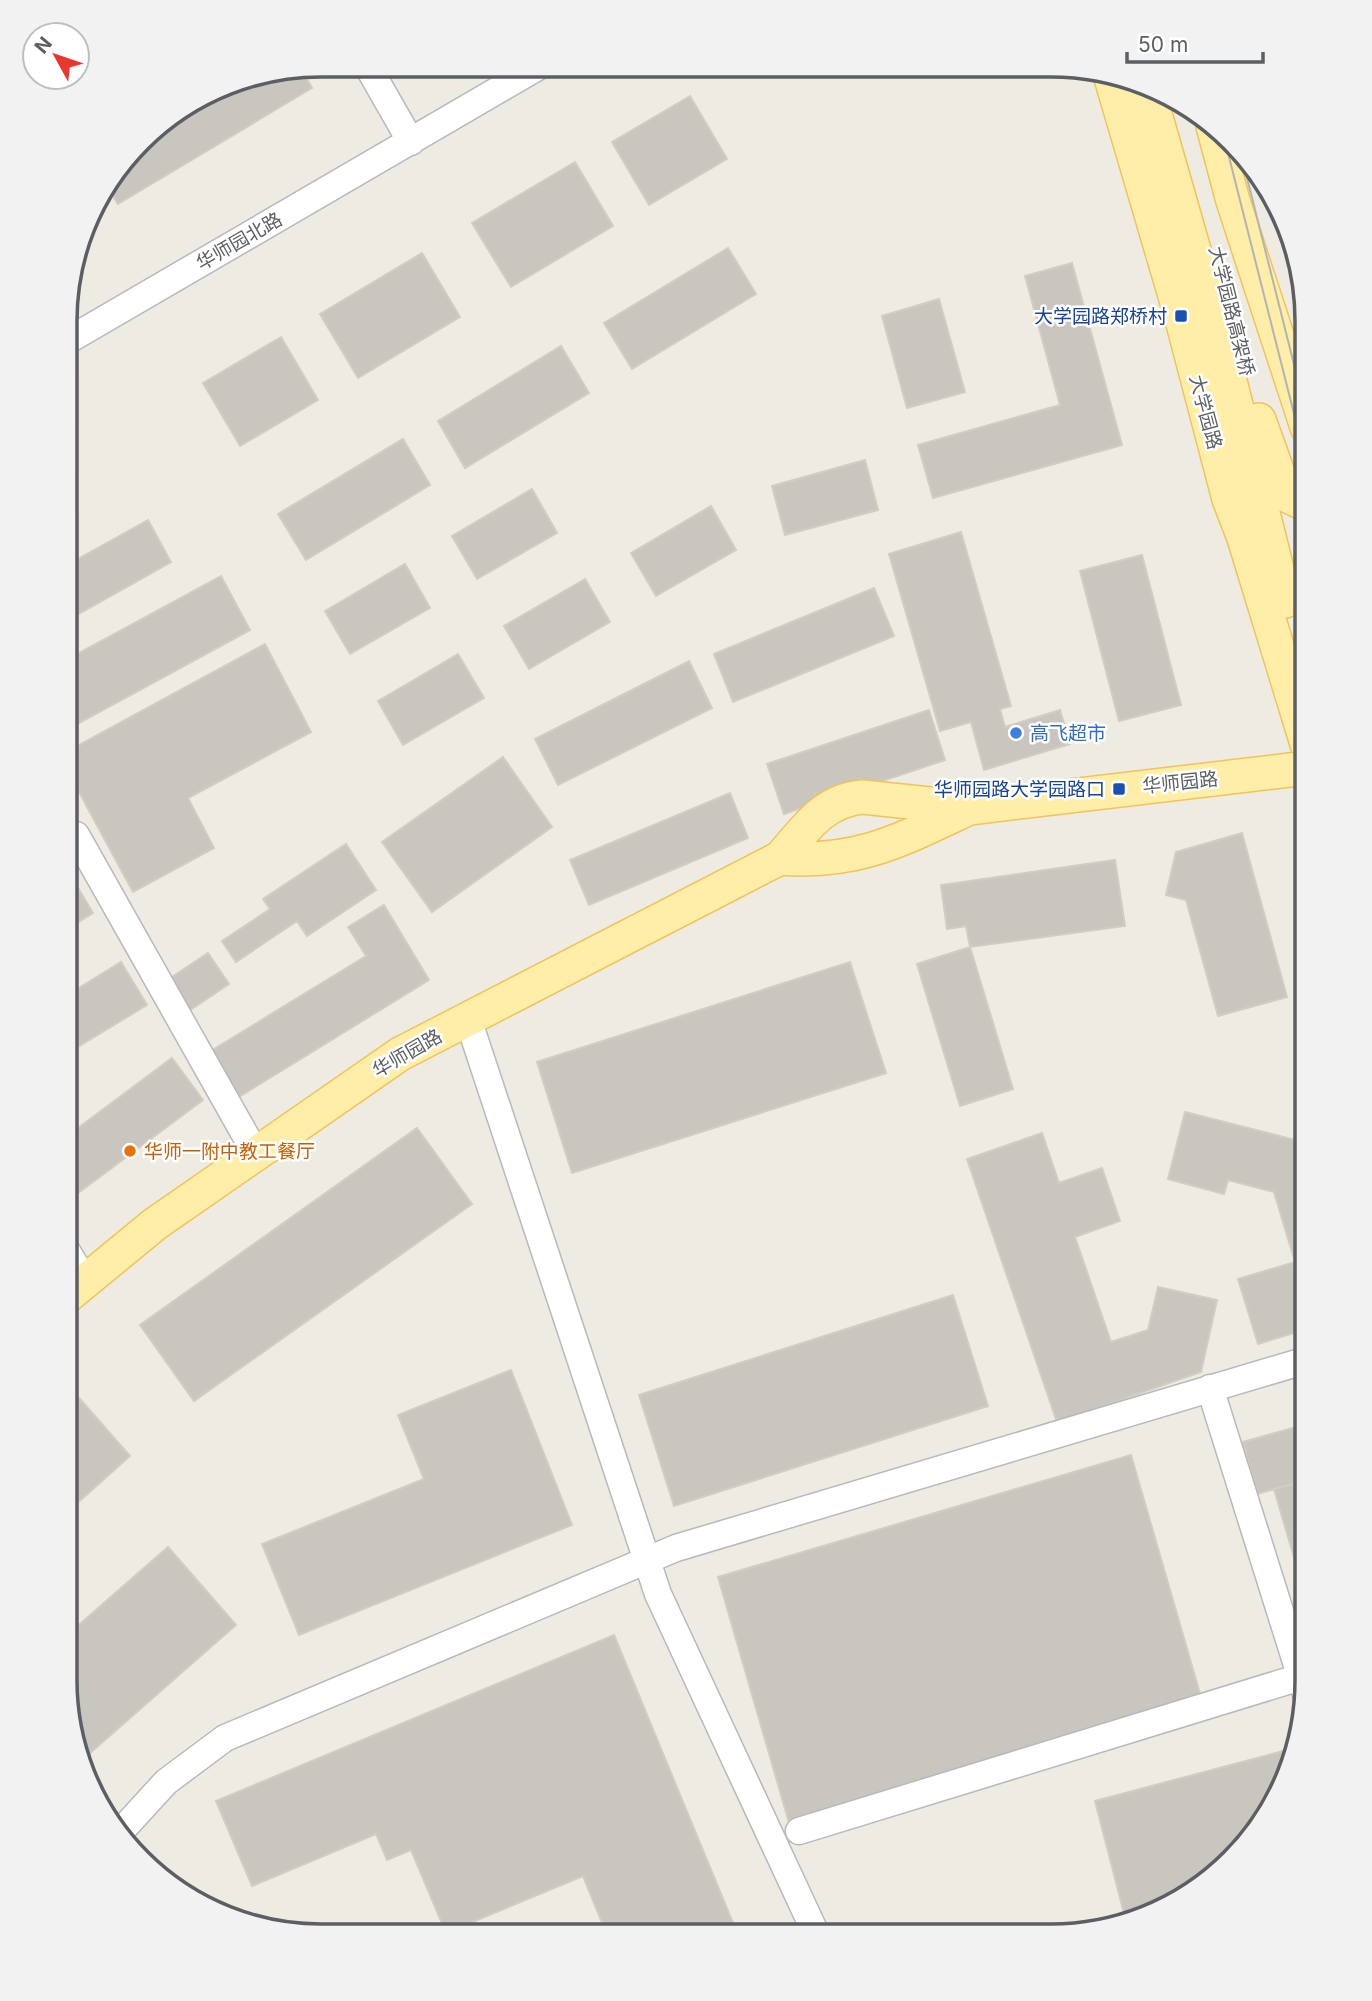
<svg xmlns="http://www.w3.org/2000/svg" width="1372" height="2001" font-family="Inter,'Noto Sans SC',sans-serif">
  <rect width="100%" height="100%" fill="#eeebe3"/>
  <path fill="#c9c6c0" stroke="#d3cdc1" stroke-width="2" d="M301,68L312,88L118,204L106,185L152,128L238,78Z
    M690,96L727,159L649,205L612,142Z
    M575,162L613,226L511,287L472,223Z
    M728,248L756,294L632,369L604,323Z
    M422,253L460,317L358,378L320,314Z
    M1072,263L1122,445L933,498L918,445L1060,405L1025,276Z
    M939,299L965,392L907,408L882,316Z
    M281,337L318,400L240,446L203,383Z
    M561,346L589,393L465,468L438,421Z
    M403,439L430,485L306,560L278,514Z
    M865,460L878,510L785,535L772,486Z
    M532,489L557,533L477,579L452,536Z
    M711,506L736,550L656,596L631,553Z
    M148,520L171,562L66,621L67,565Z
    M961,532L1011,706L1000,709L1005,727L1060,710L1070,744L984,770L971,722L940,731L889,554Z
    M1142,555L1181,705L1119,721L1080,571Z
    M405,564L430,608L350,654L325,611Z
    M221,576L250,630L72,727L66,716V660Z
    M585,579L610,622L529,669L504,626Z
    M874,588L894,636L733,702L714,654Z
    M265,644L311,732L188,798L214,848L133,892L66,768V752Z
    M458,654L484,698L403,745L378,701Z
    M689,661L712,708L558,785L535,739Z
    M929,710L945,760L784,814L767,764Z
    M503,757L552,827L432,912L382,842Z
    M730,793L748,838L589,905L570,860Z
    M1242,833L1287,997L1218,1016L1186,900L1166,895L1176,852Z
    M346,844L376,890L307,936L297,921L236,962L222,941L270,909L263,899Z
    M1115,860L1125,926L970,947L966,926L947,929L941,885Z
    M66,868L93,913L66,930Z
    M384,905L429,980L229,1103L201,1057L366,956L348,927Z
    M970,947L1013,1089L960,1106L917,964Z
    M208,953L229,984L190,1010L169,979Z
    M121,962L147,1005L66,1054V996Z
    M850,962L886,1073L572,1173L537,1062Z
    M172,1058L203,1100L66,1202V1137Z
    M1185,1112L1307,1143V1329L1258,1344L1238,1279L1295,1262L1274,1192L1228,1180L1224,1194L1168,1179Z
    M417,1128L472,1204L194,1401L140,1325Z
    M1042,1133L1059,1183L1102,1168L1120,1221L1075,1237L1111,1342L1148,1330L1158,1287L1217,1300L1201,1372L1057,1422L967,1159Z
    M953,1295L988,1406L674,1506L639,1395Z
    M511,1370L572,1525L299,1635L262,1544L424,1479L398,1415Z
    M65,1382L130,1456L65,1514Z
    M1307,1424V1480L1257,1494L1243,1442Z
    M1131,1455L1203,1704L790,1826L718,1577Z
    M1307,1480V1602L1274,1489Z
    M168,1547L236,1625L81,1761L65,1680V1637Z
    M614,1635L738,1935H607L583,1876L446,1933L411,1850L387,1860L376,1834L252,1886L216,1801Z
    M1283,1751L1285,1760L1264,1823L1207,1883L1150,1917L1126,1921L1095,1801Z"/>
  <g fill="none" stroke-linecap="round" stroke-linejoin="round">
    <g stroke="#b6b9bd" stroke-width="29">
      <path id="minor" d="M367,65L411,142
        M67,341L541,65
        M66,840L76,835L256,1154
        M468,1019L658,1594L817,1936
        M65,1248L85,1281
        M1210,1388L1307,1697
        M123,1829L166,1782L225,1738L676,1548L1307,1360
        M799,1831L1307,1675"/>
    </g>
    <g stroke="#f2c358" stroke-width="36">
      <path id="major" d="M1111,78L1181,316L1229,499L1244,538L1307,744
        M1149,93L1220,341L1285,601
        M1213,126L1233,201L1307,427
        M1259,420L1286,495L1307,505
        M780,858C857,864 899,841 967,809
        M65,1298L155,1224L400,1054L780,858C805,830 822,801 862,797L969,808L1307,768"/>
    </g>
    <use href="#minor" stroke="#fff" stroke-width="26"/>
    <use href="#major" stroke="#ffeea7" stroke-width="33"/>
    <path stroke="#b2b3b4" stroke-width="2" d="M1225,141L1307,465
      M1244,166L1307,416"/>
  </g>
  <g fill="#1a4fb4" stroke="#fff" stroke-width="2.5">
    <rect x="1174" y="309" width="14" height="14" rx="3.5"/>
    <rect x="1112" y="782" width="14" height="14" rx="3.5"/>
  </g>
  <circle fill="#3f7fe0" stroke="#fff" stroke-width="2.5" cx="1016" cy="733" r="7"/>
  <circle fill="#e8710a" stroke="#fff" stroke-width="2.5" cx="130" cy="1151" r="7"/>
  <g text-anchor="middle" stroke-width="5" stroke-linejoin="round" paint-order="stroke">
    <g font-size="19" fill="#5b5f64" stroke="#fff">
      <text transform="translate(239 241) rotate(-30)" y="7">华师园北路</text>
      <text transform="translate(1232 311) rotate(76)" y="7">大学园路高架桥</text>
      <text transform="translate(1206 412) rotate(75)" y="7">大学园路</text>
      <text transform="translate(1180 782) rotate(-6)" y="7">华师园路</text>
      <text transform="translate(407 1053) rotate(-30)" y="7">华师园路</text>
    </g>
    <g font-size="19" fill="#164399" stroke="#fff" text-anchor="end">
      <text x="1167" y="323">大学园路郑桥村</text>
      <text x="1105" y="796">华师园路大学园路口</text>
    </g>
    <g font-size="19" fill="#366cbe" stroke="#fff" text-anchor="start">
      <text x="1030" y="740">高飞超市</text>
    </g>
    <g font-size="19" fill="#c56008" stroke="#fff" text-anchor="start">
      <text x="144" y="1158">华师一附中教工餐厅</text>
    </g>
  </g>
  <path d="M0 0H1372V2001H0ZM321 77H1051A244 244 0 0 1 1295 321V1680A244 244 0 0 1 1051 1924H321A244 244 0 0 1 77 1680V321A244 244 0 0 1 321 77Z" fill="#f2f2f3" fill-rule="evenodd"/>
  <path fill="none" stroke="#5b5f64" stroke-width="3.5" d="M321 77H1051A244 244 0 0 1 1295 321V1680A244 244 0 0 1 1051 1924H321A244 244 0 0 1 77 1680V321A244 244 0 0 1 321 77Z"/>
  <g transform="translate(56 56) rotate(310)"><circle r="33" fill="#ffffff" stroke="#bdbfc1" stroke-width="2"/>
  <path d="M0-5L12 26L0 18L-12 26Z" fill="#ea362d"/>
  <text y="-10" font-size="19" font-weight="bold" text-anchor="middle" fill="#5b5f64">N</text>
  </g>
  <path d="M1127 52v10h136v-10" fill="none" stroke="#5b5f64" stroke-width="3.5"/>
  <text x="1138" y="52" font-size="21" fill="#5b5f64" stroke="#ffffff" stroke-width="5" paint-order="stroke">50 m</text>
</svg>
